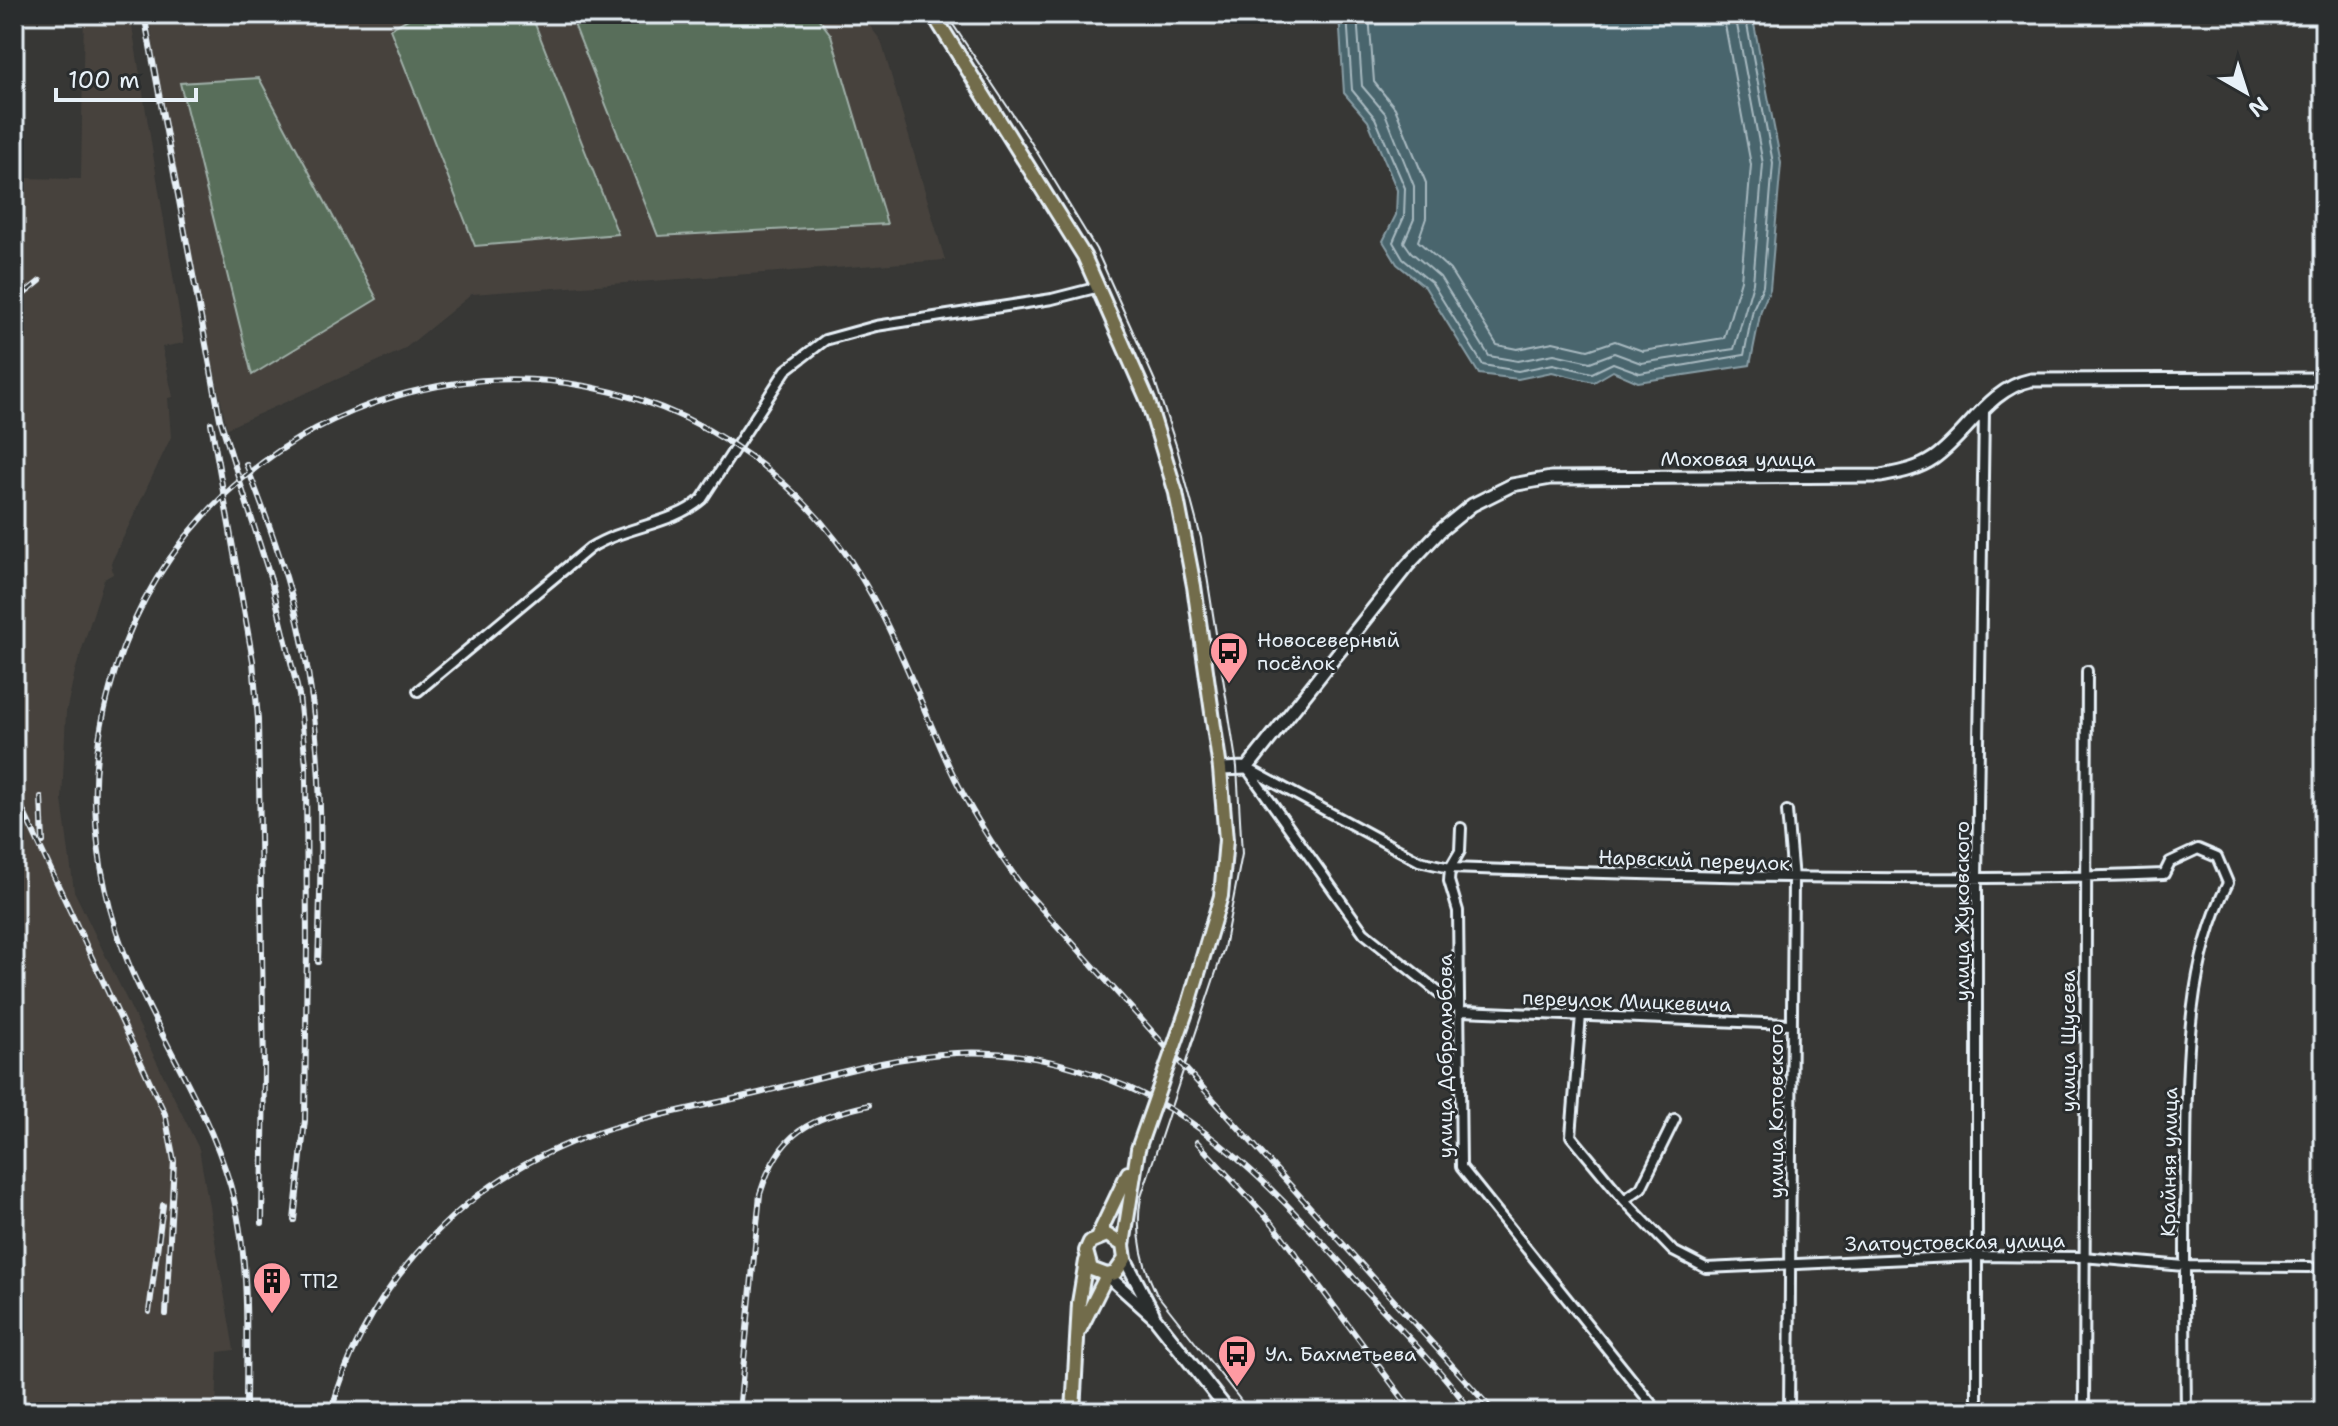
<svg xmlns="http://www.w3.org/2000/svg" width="2338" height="1426" font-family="'Shantell Sans',sans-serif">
  <rect width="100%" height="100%" fill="#373735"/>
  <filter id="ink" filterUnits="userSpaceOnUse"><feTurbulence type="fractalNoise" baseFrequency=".0125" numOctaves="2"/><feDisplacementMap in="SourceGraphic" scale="16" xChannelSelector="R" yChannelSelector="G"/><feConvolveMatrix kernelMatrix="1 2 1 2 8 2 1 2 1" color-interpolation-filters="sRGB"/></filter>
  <g filter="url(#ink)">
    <path fill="#47433e" d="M84,14H130L184,343L162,347L173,397L168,398L171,437L111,563L113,574L104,579L75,671L66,712L62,800L74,891L199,1149L234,1350L218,1352L216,1412H14V178L81,179Z
      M254,14H861L881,41L945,260L472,294L403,350L227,428L173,186L150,23Z"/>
    <path fill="#586e5a" stroke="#a0b0a9" stroke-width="2" d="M417,14H531L618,234L475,246L390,29Z
      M570,14H815L831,35L887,224L658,236Z
      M259,78L377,299L252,375L180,83Z"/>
    <path fill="#48656d" stroke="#889da5" stroke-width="2" d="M1339,14H1752L1781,163L1770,289L1761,310L1750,365L1638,382L1613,371L1594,382L1552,372L1518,379L1479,374L1425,287L1397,264L1383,241L1396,215L1397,190L1368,121L1344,93Z"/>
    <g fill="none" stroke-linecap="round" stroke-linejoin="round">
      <path stroke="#a8b9c0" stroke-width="2" d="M1347,14L1352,90L1375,118L1405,188L1404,217L1393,242L1403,259L1432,283L1483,365L1518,371L1553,364L1592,373L1613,363L1640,373L1744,355L1753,309L1763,286L1773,163L1745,14
        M1357,14L1362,86L1385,113L1414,186V219L1404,242L1411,252L1440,277L1489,356L1518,361L1554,354L1590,362L1614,353L1641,363L1734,349L1753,283L1763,164L1735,14
        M1369,14L1374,82L1395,108L1426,183V218L1418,241L1450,270L1497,345L1517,349L1553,342L1588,350L1615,341L1643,351L1724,338L1741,280L1751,165L1723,14"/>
      <g stroke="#e8f1f8" stroke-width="14">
        <path id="street" d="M418,691L590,548C625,526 672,525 702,499L786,370L825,340L876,326L1052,299L1099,287
          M1247,768L1419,861L1450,868C1688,876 1926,883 2164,874L2170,862L2198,849L2217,857L2228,883C2186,966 2187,1066 2186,1157C2184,1242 2185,1327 2186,1412
          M1248,770L1364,933L1462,1011L1791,1024
          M1787,811L1793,879L1789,1412
          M1461,828L1460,851L1450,868L1449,881L1458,911L1461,1167L1658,1412
          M1581,1015L1571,1136L1624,1200
          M1675,1119L1641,1188L1624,1200L1673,1251L1706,1268L1976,1256L2083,1257L2184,1266L2310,1267
          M1977,1412V878L1984,410
          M2084,1412L2087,671"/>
      </g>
      <g stroke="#e8f1f8" stroke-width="17">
        <path id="secondary" d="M1220,769L1247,768L1407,566L1440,531L1472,505L1512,485L1551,478L1881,476C1901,472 1918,469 1934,458C1968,434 1988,389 2031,380L2324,379
          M1125,1259L1153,1313
          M1107,1275L1155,1318L1229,1412"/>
      </g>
      <g stroke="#e8f1f8" stroke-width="18">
        <path id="primary" d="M933,14L1084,256L1148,401L1176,493L1194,586L1220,769L1226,840L1221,896L1189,1004
          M1098,1236L1128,1173
          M1123,1245L1138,1149
          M1079,1331L1107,1275L1115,1273L1125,1259L1123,1245L1107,1235L1090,1242L1086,1251L1091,1269L1107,1275
          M1073,1412L1079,1303L1086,1261"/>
      </g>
      <use href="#street" stroke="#2a2d2e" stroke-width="8"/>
      <use href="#secondary" stroke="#2a2d2e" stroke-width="11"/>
      <use href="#primary" stroke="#726c4b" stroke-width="12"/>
      <path stroke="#e8f1f8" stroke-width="2" d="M946,14L1029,139L1096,249L1155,381L1177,448L1201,538L1237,767L1242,854L1224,948L1141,1197C1135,1231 1141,1262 1156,1293L1250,1412"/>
      <g stroke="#e8f1f8" stroke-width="6">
        <path id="rail" d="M144,14L220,419L271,580L299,695L306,766L307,945L305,1120L294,1220
          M14,302L40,281
          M211,423L253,661L258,720L264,1069L262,1223
          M246,464C269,523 291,583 303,645C324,748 322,856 318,962
          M14,791L165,1114L174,1161L166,1314
          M41,797L43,842
          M1197,1142L1273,1224L1413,1412
          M149,1312L163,1205
          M246,1412C246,1337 251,1257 230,1184C207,1107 161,1040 130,967C108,915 97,860 95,804C93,759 102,714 115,671C204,391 547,286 774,475C871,556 899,655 949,766C970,811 996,851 1025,890L1494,1412
          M331,1412C362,1298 448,1197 556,1149C622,1119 694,1109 763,1092C901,1057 986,1027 1125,1086C1226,1129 1302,1220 1373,1299C1407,1336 1442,1371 1472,1412
          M739,1412L760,1194C780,1131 808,1119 869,1105"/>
      </g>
      <use href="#rail" stroke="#2a2d2e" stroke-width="3" stroke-dasharray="9" stroke-linecap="butt"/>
      <g stroke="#e8f1f8" stroke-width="18" stroke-linecap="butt">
        <path id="primary-bridge" d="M1138,1149L1189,1004"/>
      </g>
      <use href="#primary-bridge" stroke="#726c4b" stroke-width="12"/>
    </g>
  </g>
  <defs>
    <g id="bus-pin" transform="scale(2)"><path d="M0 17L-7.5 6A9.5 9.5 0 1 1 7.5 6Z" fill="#ff9aa2" stroke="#2a2d2e"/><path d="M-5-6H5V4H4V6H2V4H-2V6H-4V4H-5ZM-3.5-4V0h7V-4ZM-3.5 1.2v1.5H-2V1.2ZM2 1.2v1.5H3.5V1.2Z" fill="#111"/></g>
    <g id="building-pin" transform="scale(2)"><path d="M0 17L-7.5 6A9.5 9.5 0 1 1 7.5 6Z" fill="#ff9aa2" stroke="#2a2d2e"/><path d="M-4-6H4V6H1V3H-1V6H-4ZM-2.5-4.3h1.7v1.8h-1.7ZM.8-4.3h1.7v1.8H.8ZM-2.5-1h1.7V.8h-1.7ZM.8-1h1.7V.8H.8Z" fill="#111"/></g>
  </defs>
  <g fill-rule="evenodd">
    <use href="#bus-pin" x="1229" y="651"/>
    <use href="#building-pin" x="272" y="1281"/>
    <use href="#bus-pin" x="1237" y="1354"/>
  </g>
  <g text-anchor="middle" stroke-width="6" stroke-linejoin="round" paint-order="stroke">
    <g font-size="20" fill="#e8f1f8" stroke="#2a2d2e">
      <text x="1738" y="466">Моховая улица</text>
      <text transform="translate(1694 860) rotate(2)" y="7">Нарвский переулок</text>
      <text transform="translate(1962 911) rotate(-90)" y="7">улица Жуковского</text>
      <text transform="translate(1627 1001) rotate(2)" y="7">переулок Мицкевича</text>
      <text transform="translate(2068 1041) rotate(-90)" y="7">улица Щусева</text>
      <text transform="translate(1445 1056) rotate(-90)" y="7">улица Добролюбова</text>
      <text transform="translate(1776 1111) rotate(-90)" y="7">улица Котовского</text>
      <text transform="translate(2169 1162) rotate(-89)" y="7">Крайняя улица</text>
      <text transform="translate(1955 1242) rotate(-1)" y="7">Златоустовская улица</text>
    </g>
    <g font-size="20" fill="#e8f1f8" stroke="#2a2d2e" text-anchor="start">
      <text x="1257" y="647">Новосеверный<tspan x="1257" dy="23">посёлок</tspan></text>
      <text x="300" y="1288">ТП2</text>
      <text x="1265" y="1361">Ул. Бахметьева</text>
    </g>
  </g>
  <rect width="2338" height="1426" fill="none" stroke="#2a2d2e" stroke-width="48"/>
  <rect x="24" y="24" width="2290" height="1378" fill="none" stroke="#e8f1f8" stroke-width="3" filter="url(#ink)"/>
  <g transform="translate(2246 92) rotate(141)" stroke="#2a2d2e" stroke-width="6" paint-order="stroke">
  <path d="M0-6L14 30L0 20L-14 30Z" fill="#e8f1f8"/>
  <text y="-12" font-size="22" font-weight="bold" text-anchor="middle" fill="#e8f1f8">N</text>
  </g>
  <path d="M56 88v12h140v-12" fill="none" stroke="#e8f1f8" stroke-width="4"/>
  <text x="68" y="88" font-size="24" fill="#e8f1f8" stroke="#2a2d2e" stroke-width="6" paint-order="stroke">100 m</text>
</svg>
